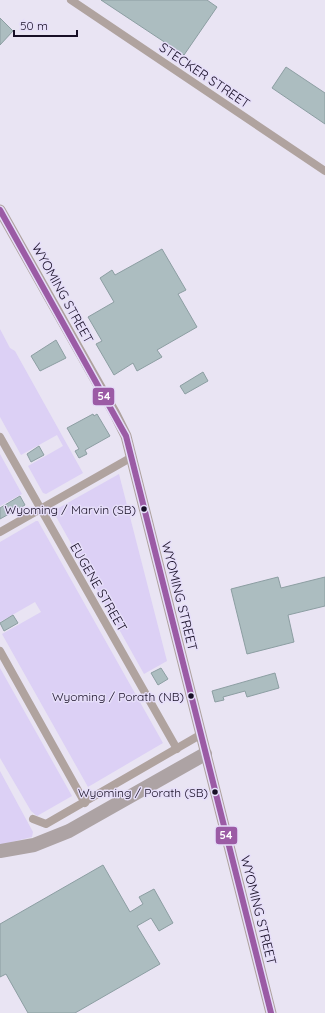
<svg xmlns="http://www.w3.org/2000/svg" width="325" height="1013" font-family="Quicksand,sans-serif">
  <rect width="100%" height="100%" fill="#e9e4f3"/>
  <path fill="#dcd0f5" d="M0,329L10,348L15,351L83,473L46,494L43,493L28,466L63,446L57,435L21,455L0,417Z
    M0,454L22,494L0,506Z
    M119,474L167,661L144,674L54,513L55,510Z
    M36,521H38L163,743L88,787L2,634L41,612L35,602L0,622V542Z
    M0,668L72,796L37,816L31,811L0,758Z
    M0,771L33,832L32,837L0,845Z"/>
  <path fill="#acbdc0" stroke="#8c9ea2" d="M101,0H207L217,7L184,55Z
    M0,18L13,31L0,45Z
    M286,67L325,93V124L272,88Z
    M162,249L186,290L178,294L197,327L157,350L162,357L137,371L133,363L114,375L96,344L102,341L88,317L114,302L100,278L112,270L115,275Z
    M56,340L66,358L40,371L31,356Z
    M203,372L208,381L185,394L180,386Z
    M93,414L94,416L97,414L110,436L85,450L87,454L79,458L75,451L79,449L67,428Z
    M39,446L44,455L31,462L27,454Z
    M20,496L25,505L0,519V508Z
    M278,577L281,588L325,577V606L288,615L294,642L247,654L231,589Z
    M13,615L18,623L4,631L0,623Z
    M161,668L168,679L158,685L151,673Z
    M275,673L279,688L247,697L245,691L223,697L224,700L215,702L212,691Z
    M103,865L130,912L143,904L139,897L154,889L173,923L159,931L151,918L137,926L160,964L75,1013H28L6,974L0,977V924Z"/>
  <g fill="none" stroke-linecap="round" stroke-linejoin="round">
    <path stroke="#b0a39f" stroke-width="8" d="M71,0L325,171
      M0,437L177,749
      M0,532L132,457
      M0,651L85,803
      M33,819L46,824L200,735"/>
    <path stroke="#aea29e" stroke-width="11" d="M0,210L115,414L126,436L271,1013"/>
    <path stroke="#ada3a4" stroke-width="14" d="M0,851L34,845L69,831L205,754"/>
    <g stroke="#e6def9" stroke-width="9">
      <path id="bus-1" d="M0,210L126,436L271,1013"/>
    </g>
    <use href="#bus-1" stroke="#9b5ba5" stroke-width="6"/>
  </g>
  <g fill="#180f26" stroke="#e6def9" stroke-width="1.5">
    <circle cx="144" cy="509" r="3.5"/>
    <circle cx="191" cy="696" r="3.5"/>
    <circle cx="215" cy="792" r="3.5"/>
  </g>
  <g text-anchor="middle" stroke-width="3" stroke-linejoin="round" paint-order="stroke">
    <g font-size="12" fill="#180f26" stroke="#e6def9" text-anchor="end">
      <text x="136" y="514">Wyoming / Marvin (SB)</text>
      <text x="184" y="701">Wyoming / Porath (NB)</text>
      <text x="208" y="797">Wyoming / Porath (SB)</text>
    </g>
    <g font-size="13" fill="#180f26" stroke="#e6def9">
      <text transform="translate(205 75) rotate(34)" y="5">STECKER STREET</text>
      <text transform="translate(63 293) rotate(61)" y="5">WYOMING STREET</text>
      <text transform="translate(99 587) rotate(60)" y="5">EUGENE STREET</text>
      <text transform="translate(180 596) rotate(76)" y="5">WYOMING STREET</text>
      <text transform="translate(259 910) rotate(76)" y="5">WYOMING STREET</text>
    </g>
  </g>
  <g stroke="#e6def9" stroke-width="1.5">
    <rect x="92" y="387" width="23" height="19" rx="4" fill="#9b5ba5"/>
    <rect x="215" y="826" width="23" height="19" rx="4" fill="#9b5ba5"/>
  </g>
  <g font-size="11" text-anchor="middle" font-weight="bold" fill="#fff">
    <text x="104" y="400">54</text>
    <text x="226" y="839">54</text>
  </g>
  <path d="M14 30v6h63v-6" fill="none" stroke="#180f26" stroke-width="2"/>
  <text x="20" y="30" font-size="12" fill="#180f26" stroke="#e6def9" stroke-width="3" paint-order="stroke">50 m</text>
</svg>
